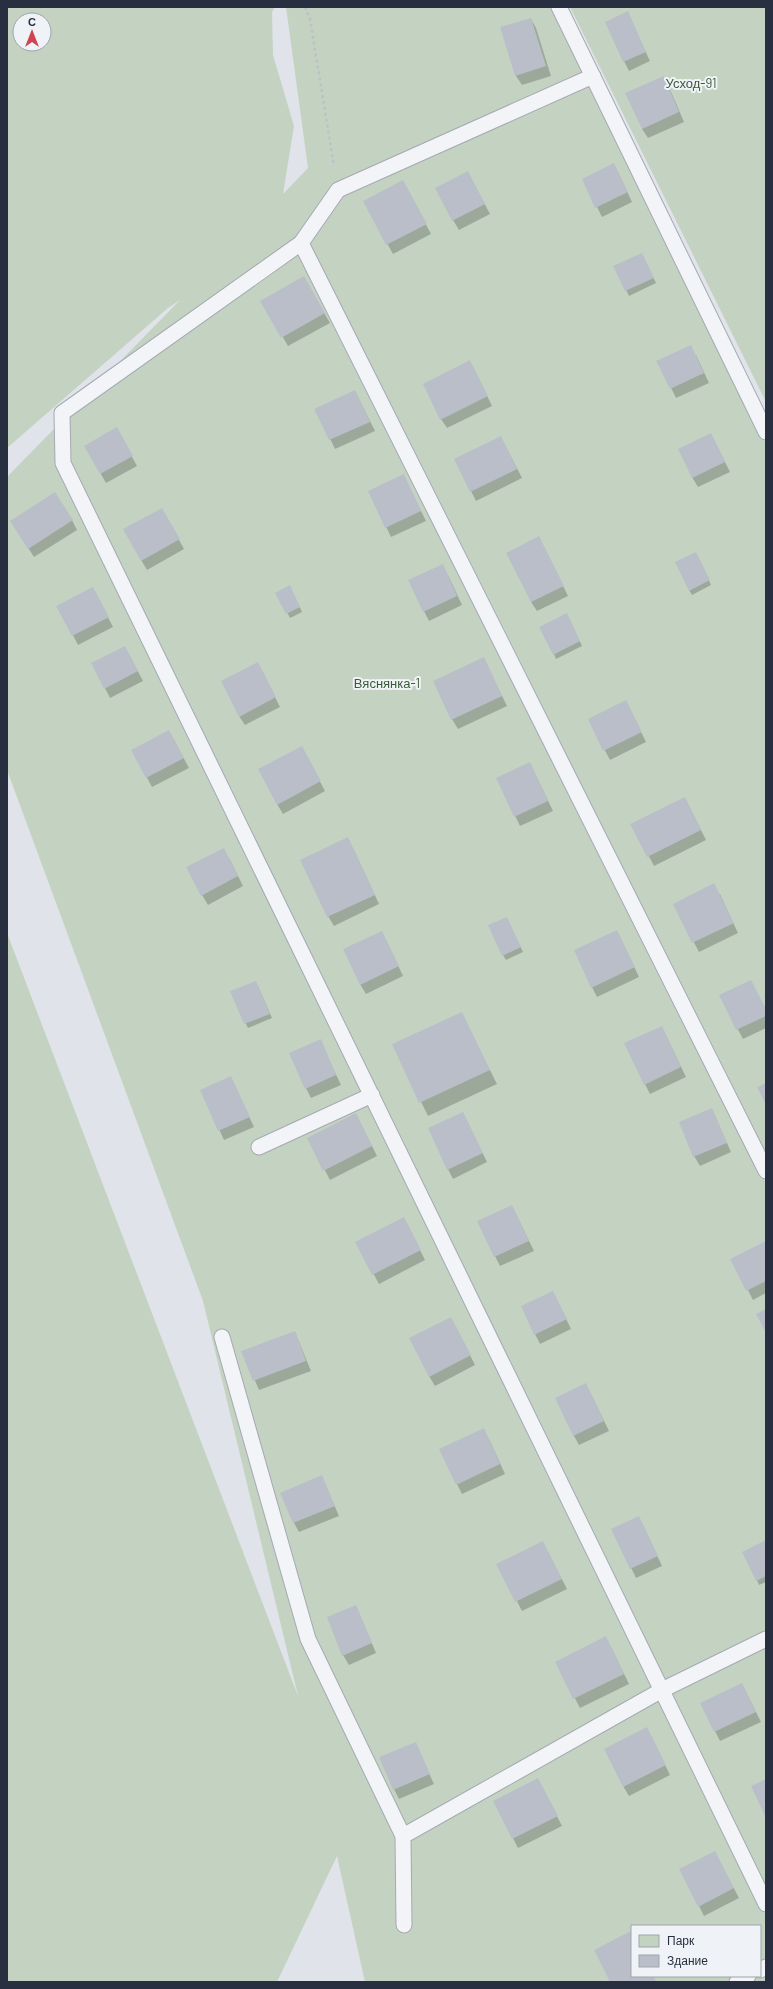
<svg xmlns="http://www.w3.org/2000/svg" width="773" height="1989" font-family="Barlow,sans-serif">
  <rect width="100%" height="100%" fill="#e0e3e9"/>
  <path fill="#c4d3c1" fill-rule="evenodd" d="M7,7H275L272,12L273,55L294,126L283,194L308,168L286,7H551L766,441V1982H365L337,1856L277,1982H7V933L298,1696L203,1301L7,770V477L180,300L168,308L7,448ZM20,20H44V44H20ZM632,1926H760V1976H632Z
    M570,7H766V402Z"/>
  <path fill="#0003" d="M627,12L650,61L629,71L624,61Z
    M531,19L536,28L551,76L522,85L516,76Z
    M669,87L684,122L648,138L642,129Z
    M619,174L632,202L602,217L583,179Z
    M473,182L490,214L459,230L453,220Z
    M408,191L431,234L393,254L364,202Z
    M642,254L656,283L629,296L615,267Z
    M304,278L330,323L288,346L262,301Z
    M696,355L709,383L676,398L658,361Z
    M475,371L492,406L447,428L441,419Z
    M355,391L375,431L335,449L316,409Z
    M116,428L137,466L106,483L85,446Z
    M711,434L730,472L698,487L692,477Z
    M506,447L522,478L476,501L471,491Z
    M403,475L426,521L391,537L369,491Z
    M162,509L184,549L147,570L124,530Z
    M72,520L77,530L34,557L17,530Z
    M544,547L568,596L537,611L531,602Z
    M698,557L711,585L692,595L689,590Z
    M448,575L462,605L429,621L424,611Z
    M292,591L302,612L290,618L277,593Z
    M98,598L113,627L78,645L58,606Z
    M569,619L582,646L556,659L554,654Z
    M130,656L143,681L110,698L105,688Z
    M484,659L507,706L458,729L452,719Z
    M263,673L280,707L245,725L239,716Z
    M626,701L646,742L610,760L589,720Z
    M174,740L189,768L152,787L132,750Z
    M307,757L325,791L283,814L277,804Z
    M530,763L553,811L520,826L497,778Z
    M690,808L706,840L654,866L632,824Z
    M353,848L379,904L334,926L328,916Z
    M229,858L243,886L208,905L202,895Z
    M720,894L738,933L699,952L674,905Z
    M509,923L523,952L506,960L503,955Z
    M617,931L639,977L597,997L592,987Z
    M387,942L403,976L366,994L360,984Z
    M258,986L272,1018L248,1028L231,992Z
    M720,996L766,1010V1028L743,1039Z
    M461,1013L497,1084L428,1116L393,1045Z
    M662,1027L686,1077L650,1094L645,1084Z
    M320,1041L341,1085L311,1098L306,1088Z
    M231,1078L254,1127L224,1140L201,1090Z
    M712,1109L731,1152L700,1166L694,1156Z
    M463,1113L487,1162L453,1179L448,1169Z
    M361,1124L377,1156L330,1180L308,1138Z
    M512,1206L534,1251L500,1266L478,1222Z
    M409,1228L425,1260L379,1284L357,1243Z
    M766,1242V1293L753,1300L732,1259Z
    M558,1302L571,1329L540,1344L535,1334Z
    M456,1327L475,1365L435,1386L429,1376Z
    M295,1332L311,1371L259,1390L243,1352Z
    M591,1394L609,1431L579,1445L574,1436Z
    M489,1439L505,1474L462,1494L457,1484Z
    M322,1477L339,1516L299,1532L294,1523Z
    M644,1527L662,1566L636,1578L613,1530Z
    M766,1542V1582L759,1585L757,1580Z
    M548,1552L567,1589L522,1611L498,1564Z
    M356,1606L376,1653L349,1665L343,1655Z
    M611,1647L629,1684L580,1708L556,1662Z
    M742,1684L761,1722L720,1741L715,1731Z
    M652,1738L670,1775L629,1796L623,1786Z
    M415,1743L434,1784L399,1799L394,1789Z
    M543,1789L562,1826L518,1848L494,1802Z
    M720,1862L739,1898L704,1916L699,1906Z
    M630,1933L632,1936V1976H653L656,1982H611Z"/>
  <path fill="#babec9" d="M628,11L646,52L623,62L605,22Z
    M531,18L546,66L515,76L500,27Z
    M664,76L679,112L642,129L625,93Z
    M614,163L628,192L595,208L582,179Z
    M468,171L485,204L452,221L435,188Z
    M403,180L427,224L386,245L363,201Z
    M642,253L654,278L625,291L613,266Z
    M304,276L325,313L281,338L260,301Z
    M691,345L704,373L670,389L656,361Z
    M470,360L488,396L440,420L423,384Z
    M355,390L370,422L329,440L314,409Z
    M117,427L133,456L100,474L84,446Z
    M711,433L725,462L692,478L678,449Z
    M501,436L517,469L470,492L454,459Z
    M404,474L421,511L385,528L368,491Z
    M55,492L73,520L28,549L10,521Z
    M162,508L180,539L141,561L123,529Z
    M539,536L564,586L531,602L506,553Z
    M696,552L710,580L689,591L675,562Z
    M443,564L457,596L423,612L408,580Z
    M290,585L300,607L286,614L275,593Z
    M93,587L109,617L72,636L56,606Z
    M567,613L580,641L553,655L539,627Z
    M125,646L138,671L104,689L91,663Z
    M484,657L502,696L451,720L433,681Z
    M258,662L276,697L239,717L221,681Z
    M626,700L642,732L603,751L588,719Z
    M169,730L184,758L146,778L131,750Z
    M302,746L321,781L277,805L258,769Z
    M530,762L548,801L514,817L496,778Z
    M685,797L701,830L647,857L630,824Z
    M348,837L375,895L327,917L300,860Z
    M224,848L238,876L201,896L186,867Z
    M714,883L734,923L692,943L673,904Z
    M507,917L521,947L502,956L488,925Z
    M617,930L635,967L591,988L574,950Z
    M382,931L399,966L360,985L343,949Z
    M751,980L766,1009V1016L736,1030L719,995Z
    M256,981L270,1014L244,1024L230,991Z
    M462,1012L490,1070L419,1103L392,1044Z
    M662,1026L681,1067L644,1085L624,1043Z
    M321,1039L336,1075L305,1089L289,1053Z
    M231,1076L250,1117L218,1131L200,1090Z
    M766,1083V1105L757,1087Z
    M712,1108L727,1143L693,1157L679,1122Z
    M463,1112L483,1153L447,1170L428,1128Z
    M356,1113L372,1146L323,1171L307,1138Z
    M512,1205L529,1241L494,1257L477,1221Z
    M404,1217L421,1250L372,1275L355,1242Z
    M766,1241V1281L746,1291L730,1259Z
    M553,1291L567,1319L534,1335L521,1306Z
    M766,1309V1333L756,1314Z
    M451,1317L471,1355L429,1377L409,1338Z
    M295,1331L306,1361L253,1381L241,1351Z
    M586,1383L604,1421L573,1436L555,1398Z
    M484,1428L500,1464L456,1485L439,1449Z
    M322,1475L335,1506L293,1523L280,1493Z
    M639,1516L658,1556L630,1569L611,1529Z
    M766,1540V1576L756,1581L742,1552Z
    M543,1541L562,1579L515,1602L496,1564Z
    M356,1605L372,1643L342,1656L327,1617Z
    M606,1636L624,1674L573,1699L555,1662Z
    M742,1683L756,1712L714,1732L700,1703Z
    M647,1727L666,1765L623,1787L604,1749Z
    M416,1742L430,1774L393,1790L379,1757Z
    M538,1778L558,1816L512,1839L493,1801Z
    M766,1779V1818L751,1786Z
    M715,1851L734,1888L698,1907L679,1869Z
    M631,1931L632,1976H653L656,1982H610L594,1950Z"/>
  <g fill="none" stroke-linecap="round" stroke-linejoin="round">
    <g stroke="#a5a9b3" stroke-width="17">
      <path id="service" d="M559,7L766,432
        M593,76L338,190L301,243L62,413L63,463L766,1904
        M301,243L766,1171
        M259,1147L372,1095
        M222,1337L308,1639L403,1836
        M404,1925L403,1836L662,1690L766,1639
        M760,1970L766,1967
        M737,1982L748,1976"/>
    </g>
    <path stroke="#bdc1c7" stroke-width="2.5" stroke-dasharray="3 3" stroke-linecap="butt" d="M305,7L310,19L334,166"/>
    <use href="#service" stroke="#f2f4f7" stroke-width="15"/>
  </g>
  <g text-anchor="middle" stroke-width="4" stroke-linejoin="round" paint-order="stroke">
    <g font-size="13" fill="#3a5c36" stroke="#eff2f6">
      <text x="691" y="88">Усход-91</text>
      <text x="387" y="688">Вяснянка-1</text>
    </g>
  </g>
  <rect width="773" height="1989" fill="none" stroke="#282f40" stroke-width="16"/>
  <rect x="631" y="1925" width="130" height="52" fill="#eff2f6" stroke="#9fa4ad"/>
  <rect x="639" y="1935" width="20" height="12" fill="#c4d3c1" stroke="#9fa4ad"/>
  <text x="667" y="1945" font-size="12" fill="#282f40">Парк</text>
  <rect x="639" y="1955" width="20" height="12" fill="#babec9" stroke="#9fa4ad"/>
  <text x="667" y="1965" font-size="12" fill="#282f40">Здание</text>
  <g transform="translate(32 32)"><circle r="19" fill="#eff2f6" stroke="#9fa4ad"/>
  <path d="M0-3L7 15L0 10L-7 15Z" fill="#cf444f"/>
  <text y="-6" font-size="11" font-weight="bold" text-anchor="middle" fill="#282f40">С</text>
  </g>
</svg>
